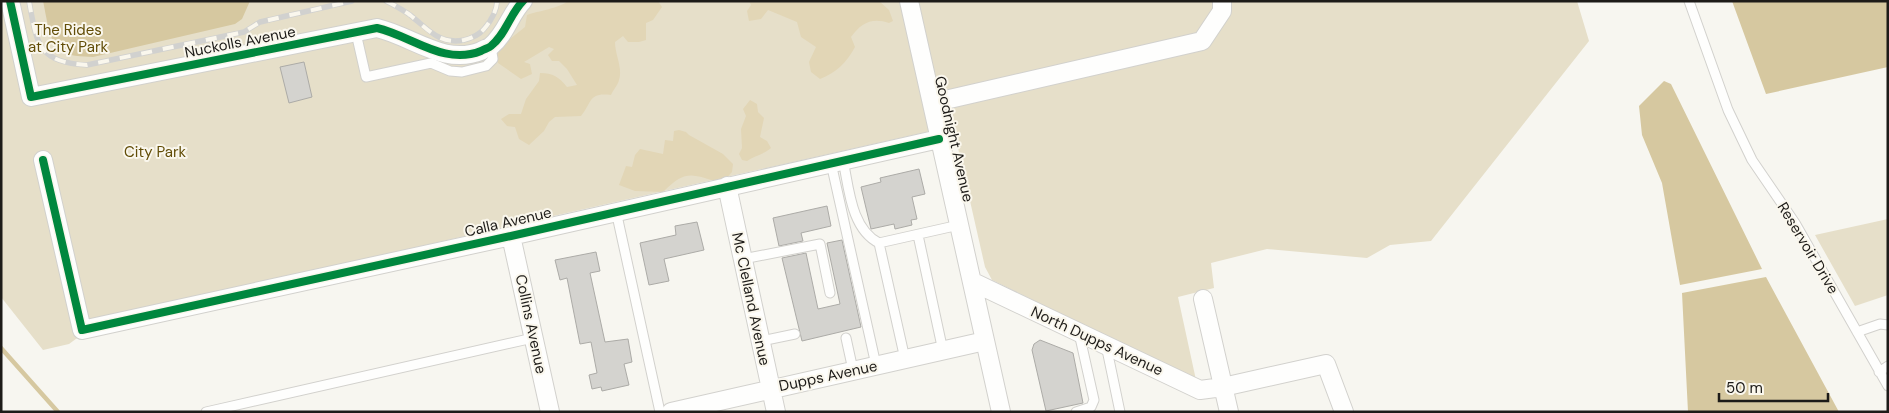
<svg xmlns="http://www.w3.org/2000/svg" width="1889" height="413" font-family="'DM Sans',sans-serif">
  <rect width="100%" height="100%" fill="#f7f6f0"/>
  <path fill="#e6dfc9" d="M1,1H1577L1589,41L1431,241L1390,245L1367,258L1267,249L1211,263L1214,288L1178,297L1196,380L992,280L985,267L953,126L106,317L69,344L43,350L1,297Z
    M1888,219V295L1855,306L1815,235Z"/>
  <path fill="#e2d6b6" d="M568,1H658L662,7L653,20L646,23V40L639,42H628L623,36L615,42C615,55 623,68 619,80C618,85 613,90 611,95C588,92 592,103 581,116L555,117L549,122L544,131L529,145L519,139L515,127L507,126L501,119L509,114H521L526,99L539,81L540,73C553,73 559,77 567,87L577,85L567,69L559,61H552L548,55L554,49L549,47L524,62L530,64L532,74L521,79L498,63L496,55L506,42L525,27L527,15C538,11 560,8 568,1Z
    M749,1H879L889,10L893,21L889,23C872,17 861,23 851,37L855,47C847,62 836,73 820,79L811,72L809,62L816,47L801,37L797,22L768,10L761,19L749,21L747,11L751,5Z
    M750,100L757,104L758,112L764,118L760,137L767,141L771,148C763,155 755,155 747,161L742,160L739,154L742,148L741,129L746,116L743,109Z
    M679,130L686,132L689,135L723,154L733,164L732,172L722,183C692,175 687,168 663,192L635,191L619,185L626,166L632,167L635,155L640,149L663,154L665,140L673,141L674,131Z"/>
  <path fill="#d6c8a0" d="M43,1H250L242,19L235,24L93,57C83,56 67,57 59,50C49,41 46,14 43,1Z
    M1732,1H1888V67L1766,94Z
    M1664,81L1671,84L1762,269L1680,285L1662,183L1642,135L1639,106Z
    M1766,277L1839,412H1688L1682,293Z"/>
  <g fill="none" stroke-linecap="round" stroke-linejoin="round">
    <path stroke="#d6c8a0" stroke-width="4.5" d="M1,348L58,412"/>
  </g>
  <path fill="#d4d3cf" stroke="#acaba7" d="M304,62L312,97L289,103L280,67Z
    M919,169L925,194L912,197L917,219L911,220L912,225L895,229L894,224L871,229L861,187L881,182L880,178Z
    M827,206L831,226L801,233L803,241L779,246L773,218Z
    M697,222L704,250L664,259L669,281L649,285L640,243L676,235L675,226Z
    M842,240L861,327L802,341L782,258L806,253L818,309L840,304L827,243Z
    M596,252L600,271L590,273L605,342L628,339L632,362L624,364L629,385L602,391L601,387L592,389L589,375L597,373L591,342L580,344L567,278L560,280L555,260Z
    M1040,340L1073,353L1083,403L1046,411L1032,350L1034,344Z"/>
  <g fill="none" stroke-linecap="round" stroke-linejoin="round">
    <g stroke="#d2d1cd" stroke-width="11">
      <path id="service" d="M1689,1L1728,110L1752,160L1795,223L1888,386
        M356,33L366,77L431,63L450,71L462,72L486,66L493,59L491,46
        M843,160C849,188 851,229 879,243L959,225
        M831,163L876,365
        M616,211L660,412
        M918,235L943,351
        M879,243L905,359
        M743,259L820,244L830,293
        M1857,332L1880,324L1888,325
        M846,338L853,370
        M761,341L795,334
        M1106,345L1120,412
        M1879,372L1888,366
        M206,412L533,338
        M1076,412L1091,407L1094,400L1079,333"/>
    </g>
    <g stroke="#d2d1cd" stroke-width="20">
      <path id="minor" d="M10,1L31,97L377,28C412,36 444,66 481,51C484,49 489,48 491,46C506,34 510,14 523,1
        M909,1L1001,412
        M932,103L1202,41L1222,11V1
        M43,160L82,330L511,236L939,139
        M727,186L776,412
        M511,236L550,412
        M973,282L1200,390L1223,387L1326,364L1344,412
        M1203,299L1229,412
        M671,412L985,341"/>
    </g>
    <use href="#service" stroke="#fefefd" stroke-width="9"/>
    <use href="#minor" stroke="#fefefd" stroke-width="18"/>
    <g stroke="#d1d1cf" stroke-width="5.5">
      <path id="rail" d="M29,1C37,45 38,62 87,65L244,32L260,22L352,1
        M386,1C394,5 403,10 410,15C428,29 439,45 464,40C472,38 479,35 484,29C490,22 497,11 497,1"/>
    </g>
    <use href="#rail" stroke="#faf7ed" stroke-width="4" stroke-dasharray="11" stroke-linecap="butt"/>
    <g stroke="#faf7ed" stroke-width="11">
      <path id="cycleway" d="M10,1L31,97L377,28C412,36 444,66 481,51C484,49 489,48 491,46C506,34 510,14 523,1
        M43,160L82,330L511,236L939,139"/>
    </g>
    <use href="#cycleway" stroke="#00873e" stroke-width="8"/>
  </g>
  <g text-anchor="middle" stroke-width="4" stroke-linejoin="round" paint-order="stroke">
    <g font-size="15" fill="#624d07" stroke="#faf7ed">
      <text x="68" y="35">The Rides<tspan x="68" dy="17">at City Park</tspan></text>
      <text x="155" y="157">City Park</text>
    </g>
    <g font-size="15" fill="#1d1b18" stroke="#faf7ed">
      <text transform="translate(240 42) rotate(-11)" y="5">Nuckolls Avenue</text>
      <text transform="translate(954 139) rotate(77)" y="5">Goodnight Avenue</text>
      <text transform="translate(508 222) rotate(-13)" y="5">Calla Avenue</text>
      <text transform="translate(1808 248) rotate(59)" y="5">Reservoir Drive</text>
      <text transform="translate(751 299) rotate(78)" y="5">Mc Clelland Avenue</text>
      <text transform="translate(531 324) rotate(78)" y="5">Collins Avenue</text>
      <text transform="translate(1097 341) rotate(25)" y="5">North Dupps Avenue</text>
      <text transform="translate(828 376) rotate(-12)" y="5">Dupps Avenue</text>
    </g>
  </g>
  <rect width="1889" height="413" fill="none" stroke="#1d1b18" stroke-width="5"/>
  <path d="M1719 393v8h109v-8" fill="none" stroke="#1d1b18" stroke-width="2.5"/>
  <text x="1726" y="393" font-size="15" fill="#1d1b18" stroke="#faf7ed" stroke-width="4" paint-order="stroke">50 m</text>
</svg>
